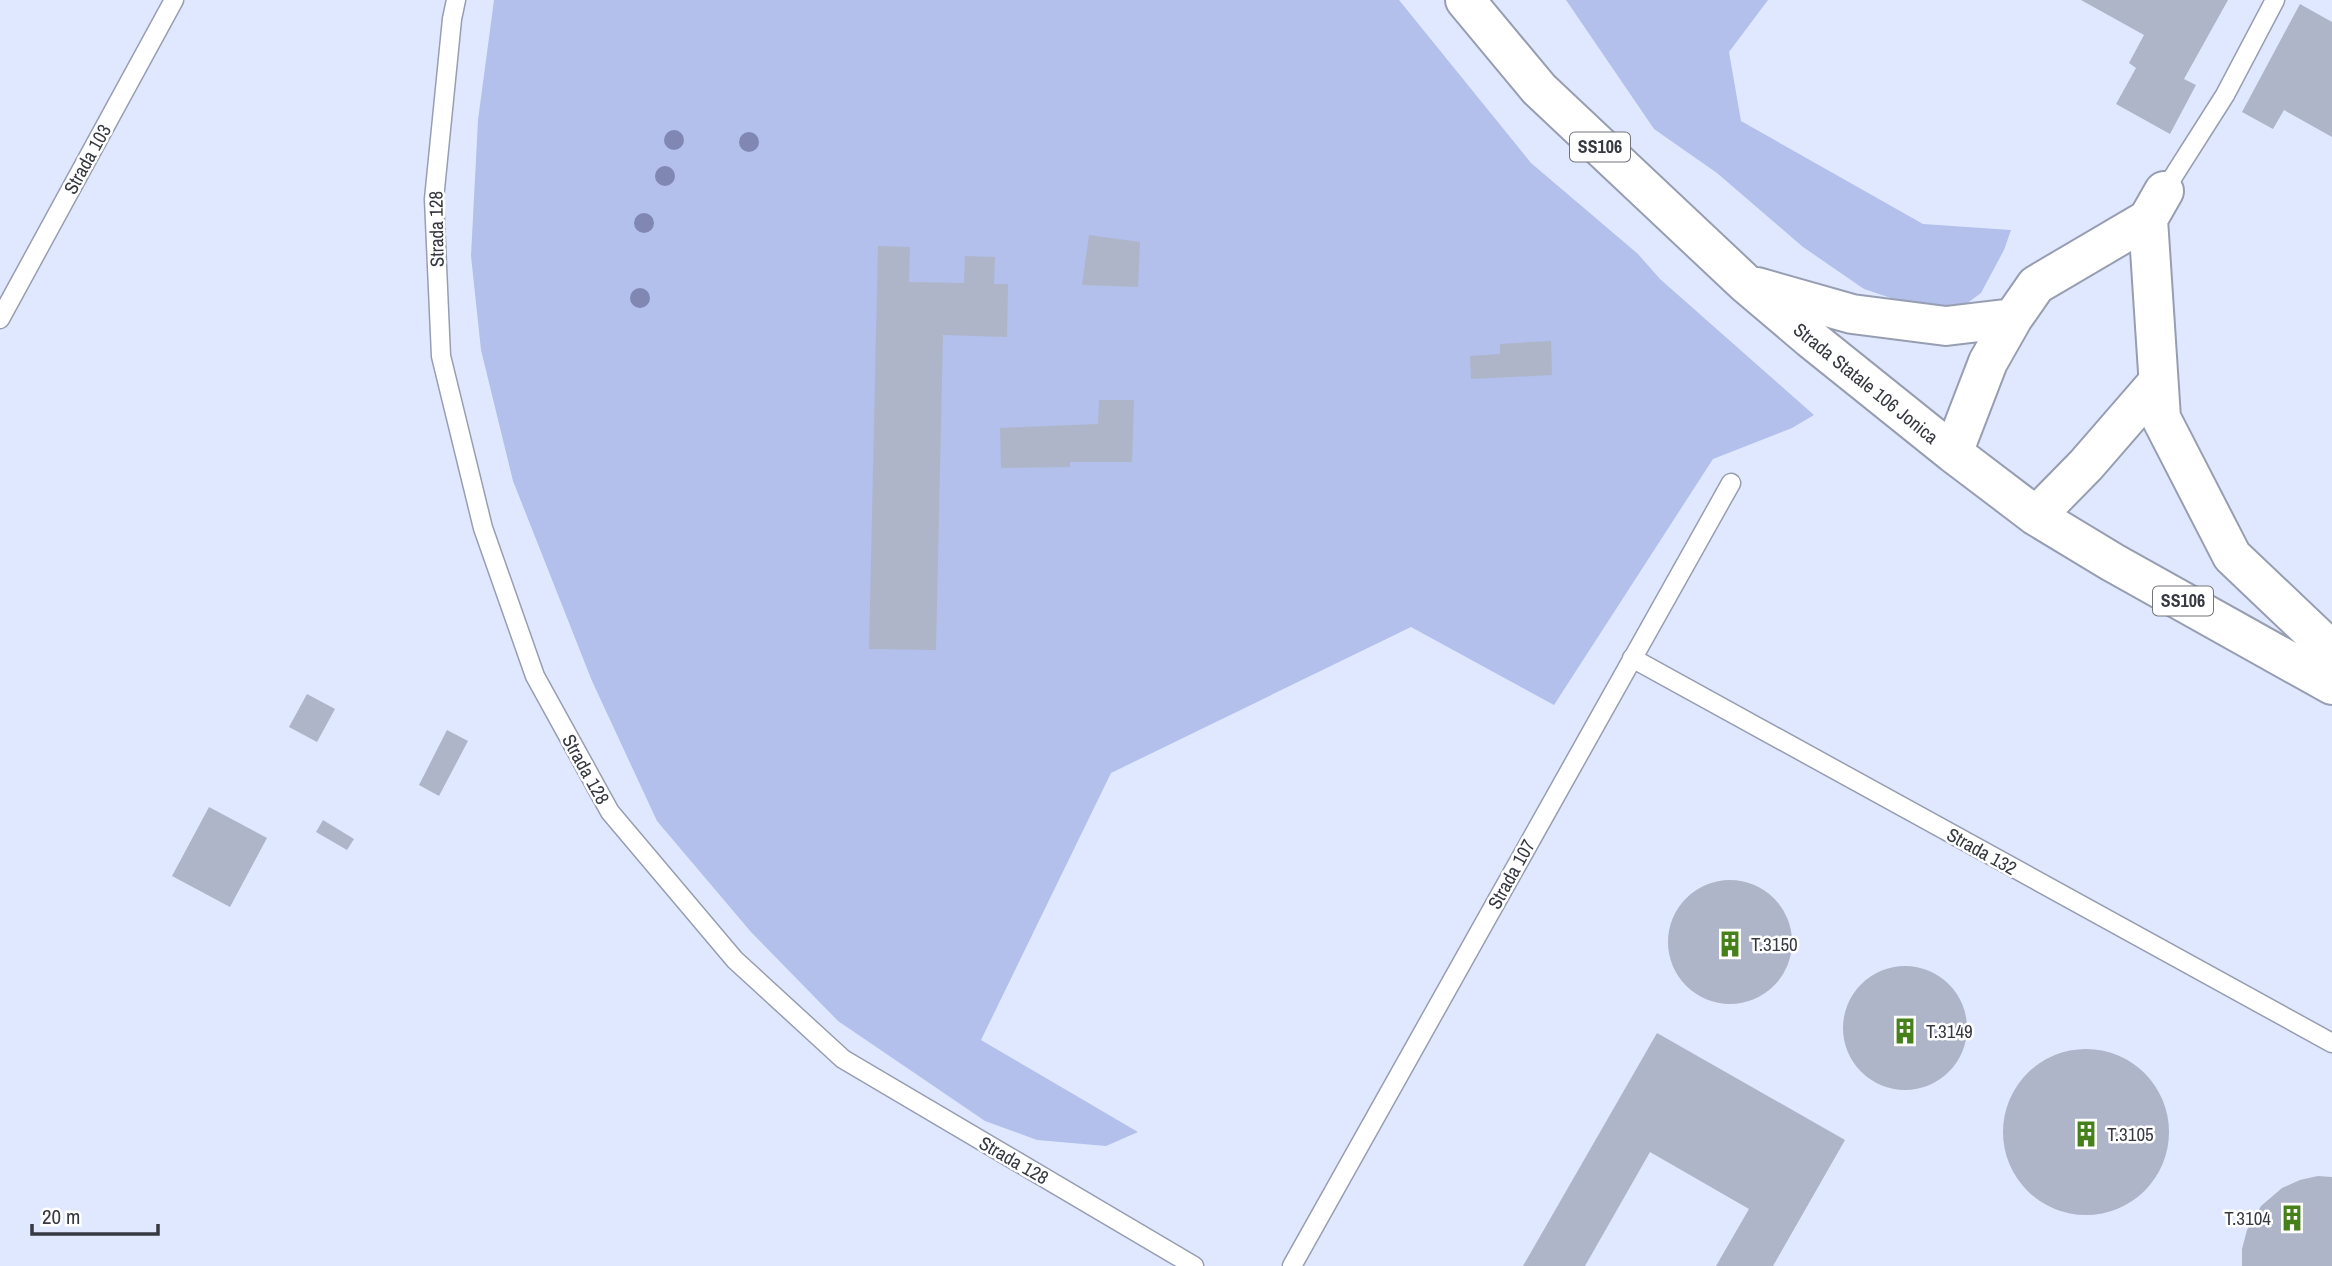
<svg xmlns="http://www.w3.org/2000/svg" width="2332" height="1266" font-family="'Archivo Narrow',sans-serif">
  <rect width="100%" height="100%" fill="#f0f3fb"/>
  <path fill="#e0e8ff" d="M0,0H2332V1266H0Z"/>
  <path fill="#b2c0eb" d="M494,0H1399L1531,163L1638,254L1660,279L1814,415L1792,428L1713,459L1554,705L1411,627L1111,773L981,1040L1138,1132L1106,1146L1037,1140L985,1121L838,1021L751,932L657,821L592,681L513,481L481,350L471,256L478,120Z
    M1566,0H1768L1729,52L1741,121L1923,224L2011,230L2004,250L1981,293L1958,310L1909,304L1864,289L1803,247L1717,173L1654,129Z"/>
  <path fill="#aeb5c9" d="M2081,0H2228L2184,79L2196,85L2170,134L2116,104L2136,68L2129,63L2144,35Z
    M2300,4L2332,22V137L2284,110L2273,129L2242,112Z
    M1089,235L1140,242L1138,287L1082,285Z
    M878,246L910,247L909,282L964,283L965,256L995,257L994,284H1008L1007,337L943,335L936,650L869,649Z
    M1551,341L1552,375L1471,379L1470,356L1500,354V344Z
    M1099,400H1134L1132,462H1070V467L1001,468L1000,428L1098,424Z
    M307,694L335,709L317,742L289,727Z
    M447,730L468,741L439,796L419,785Z
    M209,807L267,838L230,907L172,876Z
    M323,820L354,839L347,850L316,832Z
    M1668 942a62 62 0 1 1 124 0a62 62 0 1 1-124 0Z
    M1843 1028a62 62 0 1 1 124 0a62 62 0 1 1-124 0Z
    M1657,1033L1845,1140L1773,1266H1716L1749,1209L1650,1152L1585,1266H1523Z
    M2003 1132a83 83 0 1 1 166 0a83 83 0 1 1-166 0Z
    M2318,1176L2332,1177V1266H2242V1249L2247,1230L2261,1206L2282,1188L2300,1180Z"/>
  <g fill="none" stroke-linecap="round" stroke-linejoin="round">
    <g stroke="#979eb2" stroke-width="21">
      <path id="service" d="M456,0L452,19L434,199L441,356L483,528L535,676L610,812L735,960L843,1059L1194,1266
        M2164,191L2225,95L2275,0
        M0,319L174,0
        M1632,658L2332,1043
        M1292,1266L1731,483"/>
    </g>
    <g stroke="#979eb2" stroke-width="42">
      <path id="primary" d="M1465,0L1539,89L1745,283L1811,339L1953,453L2036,516L2112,562L2332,685
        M2148,219L2161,418L2232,556L2332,651
        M1757,287L1852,314L1946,326L2013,318
        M1953,453L1988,362L2013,318L2036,285L2148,219L2164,191
        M2036,516L2086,465L2158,382"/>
    </g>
    <use href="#service" stroke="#fff" stroke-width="18"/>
    <use href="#primary" stroke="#fff" stroke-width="38"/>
  </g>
  <g fill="#8087b2">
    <circle cx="674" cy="140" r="10"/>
    <circle cx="749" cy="142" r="10"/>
    <circle cx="665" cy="176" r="10"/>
    <circle cx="644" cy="223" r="10"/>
    <circle cx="640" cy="298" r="10"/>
  </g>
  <defs>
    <g id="building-bare" transform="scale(2.1)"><path d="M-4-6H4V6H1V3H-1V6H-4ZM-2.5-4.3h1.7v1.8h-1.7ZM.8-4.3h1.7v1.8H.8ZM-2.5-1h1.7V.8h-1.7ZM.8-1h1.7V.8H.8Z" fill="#46801b" stroke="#fff" stroke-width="2.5" paint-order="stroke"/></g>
  </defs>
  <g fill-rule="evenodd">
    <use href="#building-bare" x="1730" y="944"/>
    <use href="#building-bare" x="1905" y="1031"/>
    <use href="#building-bare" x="2086" y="1134"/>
    <use href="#building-bare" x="2292" y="1218"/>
  </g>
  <g text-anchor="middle" stroke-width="5" stroke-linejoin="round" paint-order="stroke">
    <g fill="#fff" stroke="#72747a" stroke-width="2">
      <rect x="1570" y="132.5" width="60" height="29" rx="5"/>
      <rect x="2153" y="586.5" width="60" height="29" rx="5"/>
    </g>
    <g font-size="18" font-weight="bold" fill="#363941">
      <text x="1600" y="153">SS106</text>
      <text x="2183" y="607">SS106</text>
    </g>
    <g font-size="19" fill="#363941" stroke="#fff">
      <text transform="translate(87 159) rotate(-61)" y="7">Strada 103</text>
      <text transform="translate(436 229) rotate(-91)" y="7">Strada 128</text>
      <text transform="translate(1866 383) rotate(39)" y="7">Strada Statale 106 Jonica</text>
      <text transform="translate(586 769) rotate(61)" y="7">Strada 128</text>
      <text transform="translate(1982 851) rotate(29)" y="7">Strada 132</text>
      <text transform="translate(1511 874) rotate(-61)" y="7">Strada 107</text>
      <text transform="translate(1014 1160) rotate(30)" y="7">Strada 128</text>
    </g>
    <g font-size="19" fill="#363941" stroke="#fff" text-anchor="start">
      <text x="1751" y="951">T.3150</text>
      <text x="1926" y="1038">T.3149</text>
      <text x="2107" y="1141">T.3105</text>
      <text x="2271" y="1225" text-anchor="end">T.3104</text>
    </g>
  </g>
  <path d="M32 1224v10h126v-10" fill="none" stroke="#363941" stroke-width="3.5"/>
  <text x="42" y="1224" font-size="21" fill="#363941" stroke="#ffffff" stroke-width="5" paint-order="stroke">20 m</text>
</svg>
